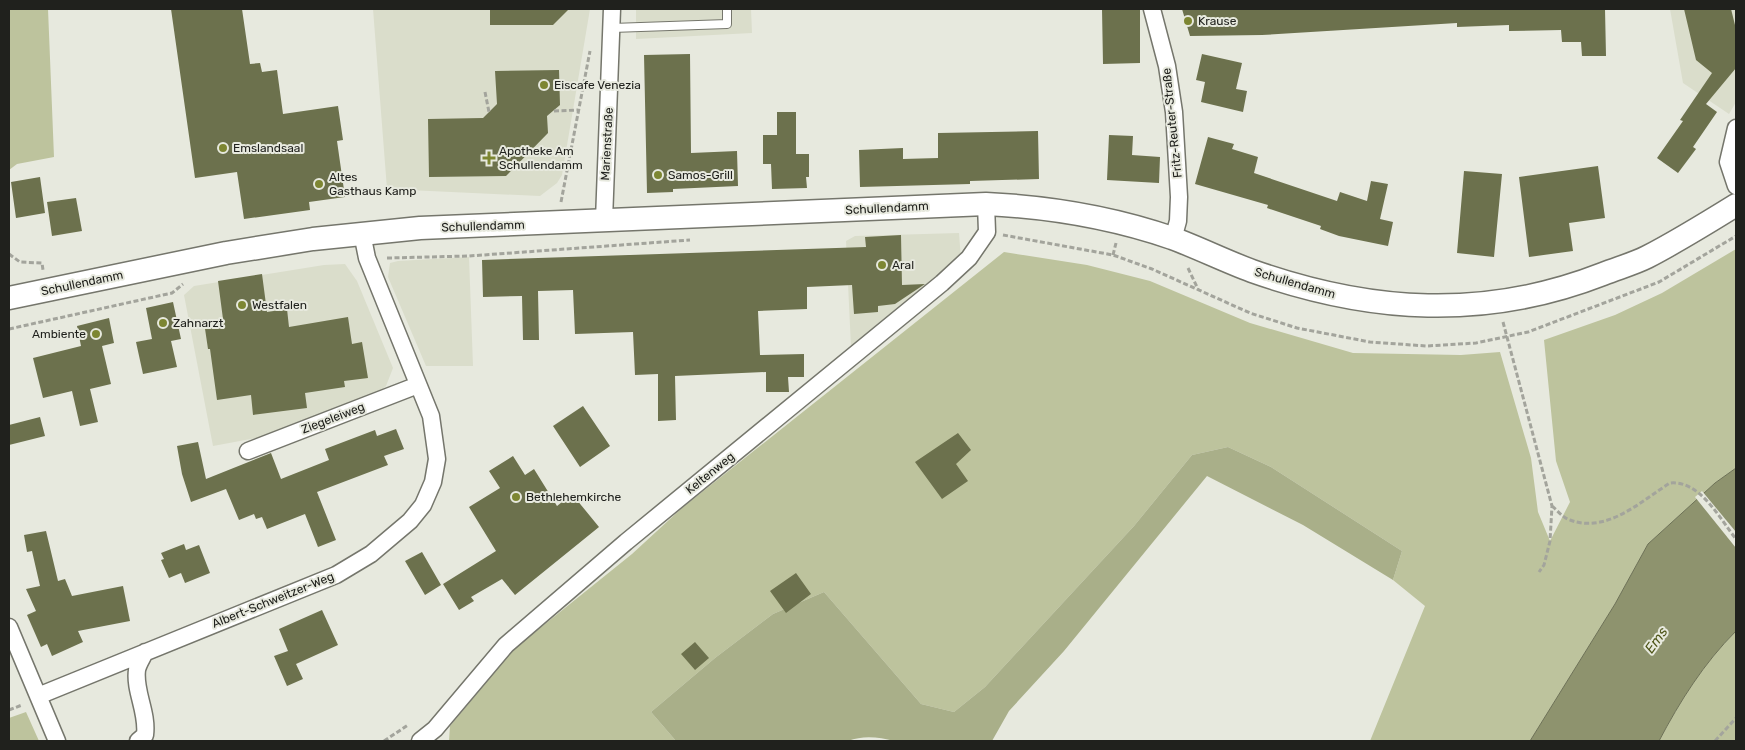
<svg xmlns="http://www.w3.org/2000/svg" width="1745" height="750" font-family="Rubik,sans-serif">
  <rect width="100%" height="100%" fill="#e7e9de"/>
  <path fill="#daddcb" d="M373,9H590L562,175L557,183L540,196L387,189Z
    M636,9H751L752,33L636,39Z
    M1670,9H1736V102L1729,114L1683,83Z
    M959,233L961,259L851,347L846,241L855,236Z
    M469,257L473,366H426L388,277L390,263L398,261Z
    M345,264L357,281L393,368L386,386L379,392L262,437L213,446L184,295L194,286L324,265Z"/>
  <path fill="#bdc39d" d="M9,9H48L54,157L17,164L9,170Z
    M1736,249V468L1715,483L1648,544L1615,604L1530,741H1370L1425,606L1393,580L1402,551L1271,467L1228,447L1192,455L1134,526L985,687L954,712L921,704L824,592L773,614L715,658L651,712L676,741H449L450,726L514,649L632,554L682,508L1004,252L1087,265L1150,281L1250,323L1353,353L1461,355L1500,352L1531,458L1538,512L1550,541L1570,502L1556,461L1544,340L1615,315L1662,293Z
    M1736,631V741H1659C1680,701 1704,663 1736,631Z
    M26,712L39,741H9V718Z"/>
  <path fill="#a9af89" d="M1228,447L1271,467L1402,551L1393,580L1303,525L1207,476L1064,651L1009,711L992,741H894C879,737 863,735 848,741H676L651,712L715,658L773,614L824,592L921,704L954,712L985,687L1134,526L1192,455Z"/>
  <path fill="#8e936e" stroke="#6d7156" d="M1736,468V631C1704,663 1680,701 1659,741H1530L1615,604L1648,544L1715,483Z"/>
  <path fill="#e7e9de" d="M1702,491L1736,532V548L1695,497Z"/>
  <path fill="#6c714d" d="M171,9H242L250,64L260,63L262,72L277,70L283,114L338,106L343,140L337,141L345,197L309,202L310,210L244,219L237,172L195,178Z
    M490,9H569L553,25H490Z
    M1102,9H1140V63L1103,64Z
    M1182,9H1605L1606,56H1582L1581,42H1562L1561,30L1509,31V25L1457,27V23L1262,35L1190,36Z
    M1684,9H1731L1736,29V68L1706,104L1717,112L1693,147L1696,149L1678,173L1657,158L1683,121L1680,120L1712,73L1696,60Z
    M690,54L691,153L737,151L738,186L673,189V192L647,193L644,55Z
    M1202,54L1242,63L1236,89L1247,91L1243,112L1201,102L1205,82L1196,80Z
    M559,70L560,105L547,116L548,133L506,176L429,177L428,119L483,118L497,104L495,71Z
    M777,112H796V154H809V177H806L807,188L772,189L771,164H763V135H777Z
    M1038,131L1039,179L970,181V184L860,187L859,150L903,148V159L938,158V133Z
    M1109,135L1133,136L1132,155L1160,157L1159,183L1107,180Z
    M1208,137L1234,144L1232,149L1258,157L1254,173L1337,201L1340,192L1367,201L1371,181L1388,184L1380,219L1393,222L1388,246L1339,236L1320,229L1321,226L1267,208L1268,205L1195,184Z
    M1598,166L1605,218L1569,223L1573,251L1529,257L1519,177Z
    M1464,171L1502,174L1494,257L1457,253Z
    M40,177L45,213L16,218L11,182Z
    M76,198L82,231L52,236L47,202Z
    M901,235L902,285L925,284L895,304L878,306V312L854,314L852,285L807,287V309L758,311L760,355L804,354V377H788L789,392H766V372L675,376L676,420L658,421V374L635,375L633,332L575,334L573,290L538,291L539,340H523L522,296L483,297L482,260L866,247L865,237Z
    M262,274L267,312L287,309L289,327L348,317L352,344L362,342L368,378L344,381L345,387L305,393L307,408L253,415L251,395L217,400L210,349H208L204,322L223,319L218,281Z
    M173,302L181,339L171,341L177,367L143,374L136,342L152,339L146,308Z
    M109,318L114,343L102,346L111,384L90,389L98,422L80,426L72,391L43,398L33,358L81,346L77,326Z
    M583,406L610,446L580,467L553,426Z
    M40,417L45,436L9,445V425Z
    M396,429L404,449L384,456L388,465L317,492L336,540L318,547L305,514L267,529L262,517L256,519L254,514L239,520L226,489L191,502L182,474L177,446L198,442L206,479L271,453L281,479L329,460L325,449L375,430L377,436Z
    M958,433L971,450L956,464L968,481L942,499L915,462Z
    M513,456L525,475L534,469L557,506L572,494L599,527L515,595L502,579L471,597L474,601L459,610L443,584L496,551L469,507L500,488L489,471Z
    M46,531L58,581L65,579L72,596L123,586L130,621L78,631L83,642L52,656L47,644L41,647L27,615L36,611L26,589L40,586L32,551L27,552L24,535Z
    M184,544L186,550L199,545L210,573L185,583L181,573L169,578L161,560L164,559L161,553Z
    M422,552L441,585L425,595L405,561Z
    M796,573L811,594L786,613L770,591Z
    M322,610L338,645L296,664L303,679L287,686L274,656L288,651L279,629Z
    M695,642L709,658L695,670L681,654Z"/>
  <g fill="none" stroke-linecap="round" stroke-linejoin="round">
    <g stroke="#75766c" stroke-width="10">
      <path id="service" d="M612,28L727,24V9"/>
    </g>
    <g stroke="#75766c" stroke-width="19">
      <path id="minor" d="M1152,9L1167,66L1174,112L1179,197L1178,221L1173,239
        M1736,128L1728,162L1736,186
        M604,220L612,9
        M248,451L418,385
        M9,627L57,741
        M38,696L336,575L371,554L410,521L423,505L433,482L437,459L431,416L367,258L362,233
        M138,741L145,735C148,712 134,691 137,670C138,664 143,657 145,652
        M420,741L435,729L506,645L626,542L942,283L969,258L987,232L986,204"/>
    </g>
    <g stroke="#75766c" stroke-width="25">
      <path id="secondary" d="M9,298L226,253L313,239L420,228L986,204C1050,207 1111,217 1172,238C1199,248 1225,261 1252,271C1371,313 1485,320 1603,274C1618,268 1633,264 1647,257C1678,241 1707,223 1736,205"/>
    </g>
    <path stroke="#a3a49c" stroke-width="3" stroke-dasharray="5 2.5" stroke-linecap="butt" d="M485,92L489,112
      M554,111L578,110
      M561,202L590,51
      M1003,235L1113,255L1152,269L1250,313L1297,328L1370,342L1426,346L1476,343L1528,332L1659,282L1736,236
      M9,254L20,262L42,263L43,270
      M1113,255L1116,243
      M387,258L469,256L690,240
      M1188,268L1198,289
      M1503,322L1552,506L1550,541L1544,565L1539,572
      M9,329L172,293L183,284
      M1552,506C1557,510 1563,518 1570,520C1607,534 1641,501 1670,483C1700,480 1720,519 1736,539
      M9,710L22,705
      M384,741L408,725
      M1715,741L1736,718"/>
    <use href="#service" stroke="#fff" stroke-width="8"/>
    <use href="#minor" stroke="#fff" stroke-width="16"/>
    <use href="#secondary" stroke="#fff" stroke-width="22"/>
  </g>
  <g fill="#7d8632" stroke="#e7e9de" stroke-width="2">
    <circle cx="1188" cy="21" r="5"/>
    <circle cx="544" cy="85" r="5"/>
    <circle cx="223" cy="148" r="5"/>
    <path d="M486.5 150.5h5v5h5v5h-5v5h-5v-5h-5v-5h5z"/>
    <circle cx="658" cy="175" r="5"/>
    <circle cx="319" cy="184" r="5"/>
    <circle cx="882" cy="265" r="5"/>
    <circle cx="242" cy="305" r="5"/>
    <circle cx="163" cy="323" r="5"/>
    <circle cx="96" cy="334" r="5"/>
    <circle cx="516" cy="497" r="5"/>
  </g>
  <g text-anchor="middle" stroke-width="4" stroke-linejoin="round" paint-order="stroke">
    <g font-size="12" fill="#20211d" stroke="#e7e9de" text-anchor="start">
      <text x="1198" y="25">Krause</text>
      <text x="554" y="89">Eiscafe Venezia</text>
      <text x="233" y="152">Emslandsaal</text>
      <text x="499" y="155">Apotheke Am<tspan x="499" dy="14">Schullendamm</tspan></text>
      <text x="668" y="179">Samos-Grill</text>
      <text x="329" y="181">Altes<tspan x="329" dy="14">Gasthaus Kamp</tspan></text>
      <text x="892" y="269">Aral</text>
      <text x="252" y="309">Westfalen</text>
      <text x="173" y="327">Zahnarzt</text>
      <text x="86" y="338" text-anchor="end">Ambiente</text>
      <text x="526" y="501">Bethlehemkirche</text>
    </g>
    <g font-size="12" fill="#20211d" stroke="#e7e9de">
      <text transform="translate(1172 123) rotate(-96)" y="4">Fritz-Reuter-Straße</text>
      <text transform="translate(607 144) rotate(-87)" y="4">Marienstraße</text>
      <text transform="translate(887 208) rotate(-3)" y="4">Schullendamm</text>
      <text transform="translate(483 226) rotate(-2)" y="4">Schullendamm</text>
      <text transform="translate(82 283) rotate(-12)" y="4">Schullendamm</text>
      <text transform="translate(1295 283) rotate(16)" y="4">Schullendamm</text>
      <text transform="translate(333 418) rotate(-21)" y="4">Ziegeleiweg</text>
      <text transform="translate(710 473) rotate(-39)" y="4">Keltenweg</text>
      <text transform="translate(273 600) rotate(-22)" y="4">Albert-Schweitzer-Weg</text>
    </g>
    <g font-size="14" font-style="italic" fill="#4e5518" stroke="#e7e9de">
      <text transform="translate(1656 640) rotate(-54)" y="5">Ems</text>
    </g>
  </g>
  <rect width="1745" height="750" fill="none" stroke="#20211d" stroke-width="20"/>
</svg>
